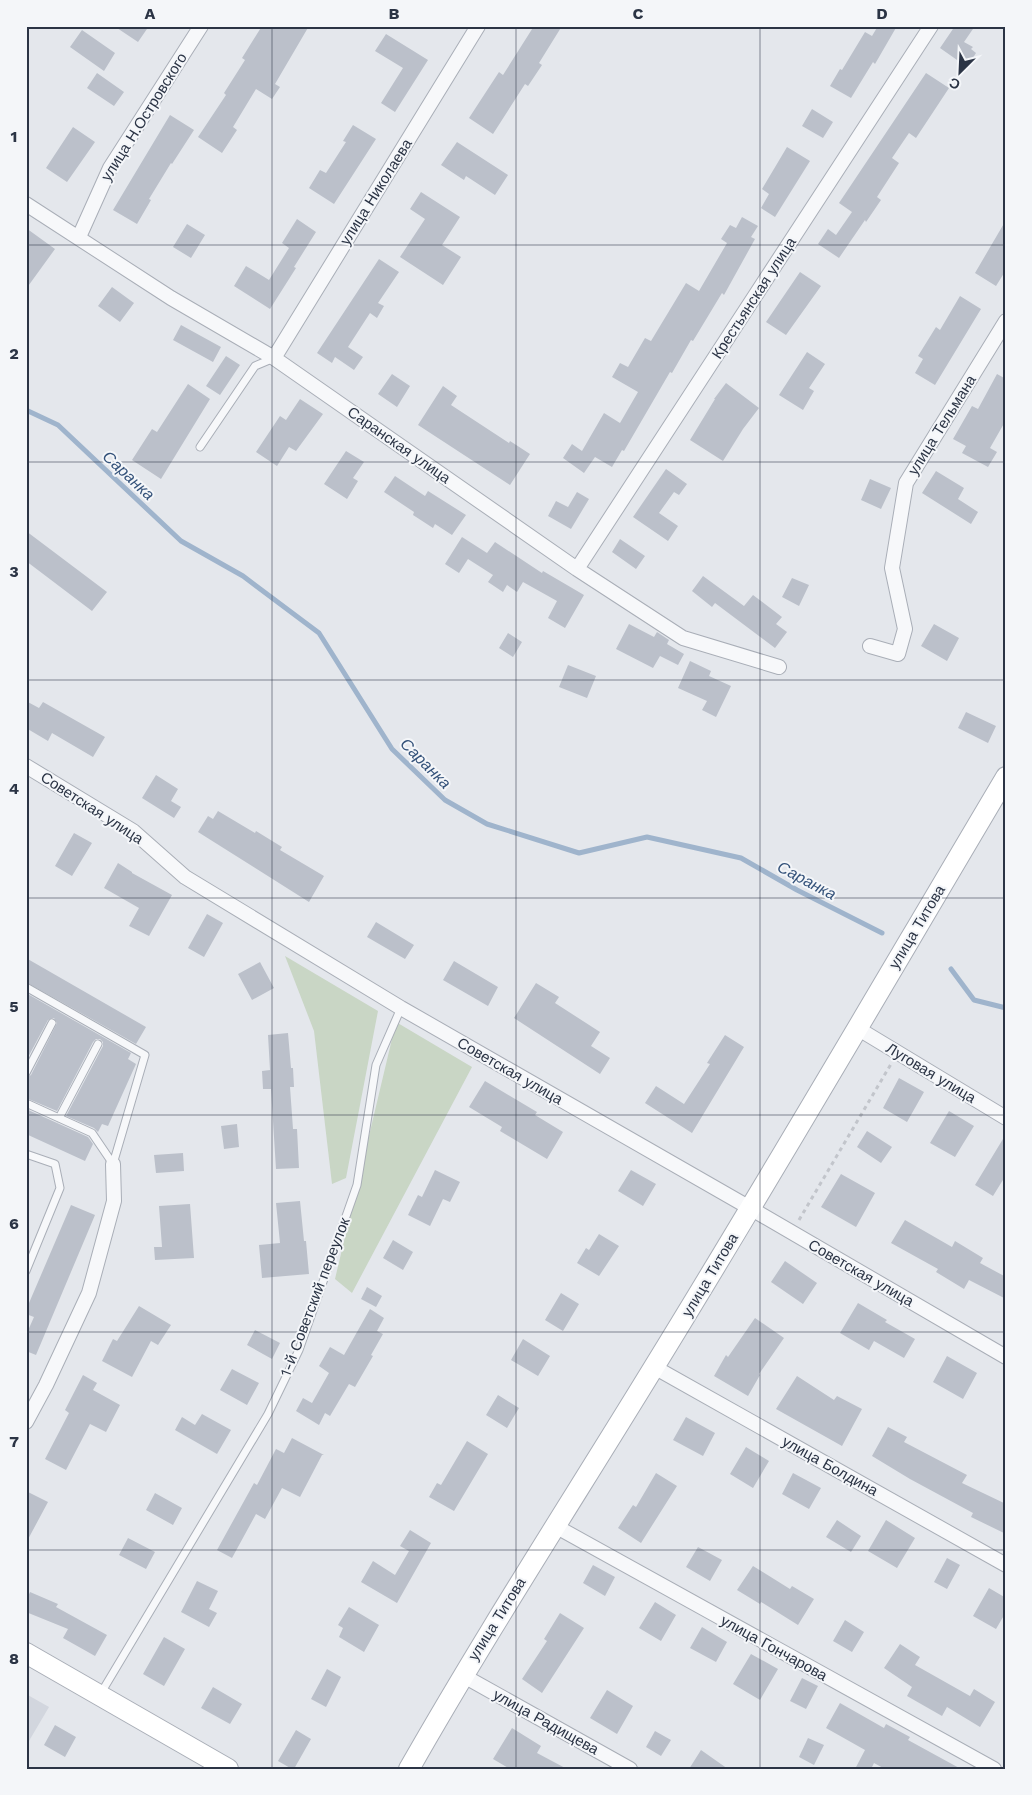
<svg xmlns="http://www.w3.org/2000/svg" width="1032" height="1795" font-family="'Work Sans',sans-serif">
  <rect width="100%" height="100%" fill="#e4e7ec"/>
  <path fill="#d2d6de" d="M26,1694L49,1707L26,1746Z"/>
  <path fill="#c9d6c5" d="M285,956L378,1011L346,1178L332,1184L314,1031Z
    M396,1022L472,1067L352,1293L335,1279Z"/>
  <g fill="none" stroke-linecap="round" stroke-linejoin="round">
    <path stroke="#9fb4cc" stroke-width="5" d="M26,410L58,425L181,541L243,576L319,633L392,749L445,800L487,824L579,853L647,837L741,858L797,890L882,933
      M951,969L974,1000L1006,1008"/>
  </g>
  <path fill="#bbc0ca" d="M114,26H149L138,42Z
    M262,26H309L275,84L280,87L272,99L256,89L233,127L237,130L222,153L198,137L226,95L224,93L245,60L242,58Z
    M534,26H562L539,63L542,65L528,86L525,84L493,134L469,118L499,72L503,75Z
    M878,26H897L875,64L873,62L851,98L830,86L840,69L842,70L865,32L872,36Z
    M955,26H975L964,42L973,47L971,49L976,53L967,67L940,48Z
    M82,30L115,53L104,71L70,47Z
    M386,34L428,60L395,112L381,103L403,68L375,51Z
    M97,73L124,92L114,106L87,88Z
    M926,73L949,88L916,138L909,133L892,158L899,163L877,197L881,200L866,222L865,220L839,258L818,244L828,229L836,235L852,212L839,203Z
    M812,109L833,122L823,138L802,126Z
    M170,115L194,130L172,164L171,163L149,199L151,200L137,224L113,210Z
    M353,125L376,139L334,204L309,188L320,170L326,173L346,142L343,141Z
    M73,127L95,142L67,182L46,168Z
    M457,142L508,175L495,195L466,176L464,180L441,165Z
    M787,147L810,161L775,217L761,208L769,194L762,189Z
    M421,192L460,217L442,245L461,257L443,285L400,257L425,219L410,209Z
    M742,217L758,226L751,237L755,239L724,295L722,293L693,341L691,340L672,373L670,372L624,451L622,450L612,467L595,457L584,473L563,458L572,444L582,451L604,413L620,423L638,392L612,377L620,363L628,367L645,338L651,341L686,283L699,291L727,243L721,239L730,225L736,228Z
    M297,219L316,232L294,267L296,268L270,309L234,286L246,266L269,280L289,248L282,243Z
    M1006,220V270L996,286L975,273Z
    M187,224L205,235L191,258L173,247Z
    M26,228L55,249L26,289Z
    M379,259L399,272L378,303L384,306L377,318L370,313L348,347L363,357L354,370L335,357L332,363L317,353Z
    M800,272L821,286L786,335L766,322Z
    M112,287L134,303L120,322L98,306Z
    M960,296L981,309L935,385L915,373L923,359L918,356L936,327L940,330Z
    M181,325L221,347L213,362L173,340Z
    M807,352L825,364L809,388L814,391L803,410L779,395Z
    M226,356L240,365L220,395L206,386Z
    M392,374L410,386L397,407L378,394Z
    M997,374L1006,379V420L990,448L997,452L988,467L962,453L966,446L953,439L972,406L978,409Z
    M726,383L759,408L743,429L723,461L690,440L715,399H714Z
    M188,384L210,399L161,479L132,460L152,429L157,432Z
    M443,386L457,396L451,405L509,443L510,441L530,454L510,485L418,425Z
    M300,399L323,414L296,451L289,447L277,466L256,452L280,416L286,420Z
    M346,451L364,462L353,478L358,481L347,499L324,484Z
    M666,469L687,484L679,495L674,492L659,513L678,526L668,541L633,517Z
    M936,471L964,488L958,499L978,512L971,524L922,493Z
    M395,476L425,496L428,491L466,515L452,535L435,524L433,528L413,515L414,512L384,492Z
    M870,479L891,488L881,509L861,500Z
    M577,492L589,499L571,529L548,516L556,501L568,507Z
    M26,531L107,592L92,611L26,561Z
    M462,537L487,553L495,542L542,573L543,571L584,595L565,628L548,618L557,601L523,582L517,592L507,585L503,592L488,582L493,575L468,559L459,573L445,564Z
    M620,539L645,556L636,569L612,552Z
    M703,576L744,606L753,595L782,617L776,624L787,632L775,648L715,603L712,607L692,591Z
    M792,578L809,585L799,606L782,597Z
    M629,624L654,637L657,632L669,640L667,644L684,654L678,665L660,656L653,668L616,649Z
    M934,624L959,638L947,661L921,646Z
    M508,633L522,642L513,657L499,648Z
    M690,661L711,671L709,676L731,686L716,717L702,710L707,701L678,688Z
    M568,665L596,676L587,698L559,687Z
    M26,701L39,708L43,702L105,737L93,757L52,733L48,741L26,728Z
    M966,712L996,726L988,743L958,728Z
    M156,775L178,789L171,801L181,807L174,818L142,798Z
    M218,811L255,833L256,831L282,847L280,850L324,876L309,902L198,832L208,816L213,819Z
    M74,833L92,843L72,876L55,866Z
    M118,863L132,872V873L172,895L149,936L129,926L139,908L104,888Z
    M207,914L223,923L204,957L188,948Z
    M376,922L414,945L405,959L367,937Z
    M26,958L146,1027L136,1044L26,982Z
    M454,961L498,987L488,1006L443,980Z
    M260,962L274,988L252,1000L238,974Z
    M536,983L559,997L555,1003L600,1032L591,1046L610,1058L600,1074L514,1018Z
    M26,993L131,1053L128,1059L136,1064L108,1126L102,1124L98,1132L94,1128L66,1116L103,1046V1042L100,1039H96L93,1042L57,1111L26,1098V1078L31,1075L57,1023L54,1018L48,1020L26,1061Z
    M288,1033L291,1068H293L294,1087H290L293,1129H297L299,1168L276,1169L271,1089H263L262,1071L270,1070L268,1035Z
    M725,1035L744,1047L692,1133L645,1103L656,1086L684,1104L710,1064L707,1063Z
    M899,1078L924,1092L907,1122L883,1108Z
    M485,1081L537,1112L535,1115L563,1132L547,1159L500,1131L502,1127L469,1107Z
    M26,1109L88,1137L93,1144L85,1161L26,1134Z
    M949,1111L974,1126L955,1157L930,1143Z
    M237,1124L239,1147L224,1149L221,1126Z
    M867,1131L892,1147L881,1163L857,1147Z
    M1006,1134V1175L993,1196L975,1185Z
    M183,1153L184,1171L156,1173L154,1155Z
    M435,1170L460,1182L450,1202L443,1199L430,1226L408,1215L418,1195L422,1197Z
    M631,1170L656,1184L643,1206L618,1191Z
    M841,1174L875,1193L856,1227L821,1207Z
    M300,1201L304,1241H306L309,1274L262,1278L259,1245L280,1243L276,1203Z
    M190,1204L194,1258L155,1260L154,1247H162L159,1206Z
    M71,1205L95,1215L36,1355L26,1351V1335L34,1317L26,1314V1310Z
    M905,1220L952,1247L955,1241L983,1258L980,1263L1006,1277V1299L969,1280L964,1289L936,1272L938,1269L891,1243Z
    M599,1234L619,1246L599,1276L577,1263L586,1248L589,1250Z
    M393,1240L413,1252L403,1270L383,1258Z
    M785,1261L817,1283L803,1304L771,1282Z
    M367,1287L382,1296L376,1307L361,1299Z
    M561,1293L579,1304L563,1331L545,1320Z
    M858,1303L887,1320L885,1322L915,1339L904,1358L874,1341L869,1350L840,1333Z
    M139,1306L171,1325L158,1345L151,1341L132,1377L102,1361L113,1339L117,1341Z
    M370,1309L384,1318L377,1331L383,1334L371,1355L373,1356L355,1387L349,1384L330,1416L325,1413L319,1425L296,1411L303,1398L312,1403L329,1373L319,1366L330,1347L344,1355Z
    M755,1318L784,1338L759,1374L760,1375L748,1396L714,1376L726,1355L728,1357Z
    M255,1330L280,1343L272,1359L247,1345Z
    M523,1339L550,1356L538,1376L511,1360Z
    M947,1356L977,1373L963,1399L933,1382Z
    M232,1369L259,1383L247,1405L220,1390Z
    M83,1375L97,1383L93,1390L120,1405L106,1432L90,1424L66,1470L45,1459L69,1413L65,1410Z
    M797,1376L834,1400L837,1396L862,1409L842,1446L776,1409Z
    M498,1395L519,1408L507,1428L486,1415Z
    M202,1414L231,1430L217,1454L175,1430L182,1417L195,1425Z
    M686,1417L715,1433L703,1456L673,1440Z
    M888,1427L907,1437L904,1442L967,1475L962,1483L1006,1504V1534L971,1517L973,1513L910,1479L872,1456Z
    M292,1438L324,1455H322L300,1497L282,1488L265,1519L256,1514L232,1558L217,1550L254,1483L257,1485L276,1449L284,1453Z
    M467,1441L488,1454L454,1511L429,1497L437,1483L441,1485Z
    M746,1447L769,1461L753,1488L730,1474Z
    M656,1473L677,1486L641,1543L618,1528L633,1505L636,1507Z
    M793,1473L821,1488L809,1509L782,1494Z
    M26,1491L48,1502L26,1543Z
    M155,1493L182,1508L173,1525L146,1510Z
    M837,1520L861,1536L851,1552L826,1537Z
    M886,1520L915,1538L897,1568L868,1551Z
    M410,1530L431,1543L397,1603L361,1582L373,1561L395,1575L409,1551L400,1546Z
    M128,1538L155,1552L146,1569L119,1555Z
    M698,1547L722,1560L710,1581L686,1567Z
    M947,1558L960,1565L947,1589L934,1582Z
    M593,1565L615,1577L605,1596L583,1583Z
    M753,1566L790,1589L792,1586L814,1599L798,1625L761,1602L760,1604L737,1590Z
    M197,1581L218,1591L209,1609L217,1613L209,1627L181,1612Z
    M989,1588L1006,1598V1612L996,1629L973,1616Z
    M30,1592L58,1604L56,1607L107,1635L95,1656L63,1638L68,1629L26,1612V1601Z
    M655,1602L676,1615L661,1641L639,1628Z
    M349,1607L379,1625L364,1652L339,1637L343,1628L338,1625Z
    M560,1613L584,1628L542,1693L522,1679L547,1641L544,1639Z
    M845,1620L864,1632L852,1652L833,1641Z
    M702,1627L727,1642L716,1662L690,1648Z
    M164,1637L185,1649L164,1686L143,1674Z
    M900,1644L920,1657L915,1665L970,1696L974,1689L995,1702L980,1727L947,1707L942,1716L907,1696L912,1687L884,1668Z
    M751,1654L778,1669L760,1700L733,1684Z
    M327,1669L341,1677L326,1707L311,1699Z
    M802,1678L818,1686L806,1709L790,1701Z
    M213,1687L242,1704L230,1724L201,1708Z
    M607,1690L633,1706L617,1734L590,1718Z
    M840,1703L884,1728L886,1724L910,1737L908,1740L961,1769H885L874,1763L871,1769H855L865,1750L826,1728Z
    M55,1725L76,1737L65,1757L44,1745Z
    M512,1728L541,1746L537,1753L567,1769H510L493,1759Z
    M296,1730L311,1739L294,1769H292L278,1761Z
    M655,1731L671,1740L661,1756L646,1747Z
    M808,1738L824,1745L814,1765L799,1757Z
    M701,1750L728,1769H689Z"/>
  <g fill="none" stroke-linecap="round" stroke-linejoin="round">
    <g stroke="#a9aeb7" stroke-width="9">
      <path id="service" d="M200,447L255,366L274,358
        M26,987L145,1055L113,1164
        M26,1073L52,1023
        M26,1103L92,1133L113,1164
        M59,1118L98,1044
        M26,1154L55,1164L60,1188L26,1271
        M101,1693L268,1414L299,1350L357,1185L376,1065L401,1008"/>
    </g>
    <g stroke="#a9aeb7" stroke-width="16">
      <path id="minor" d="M26,204L171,298L274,358L577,569L683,638L779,667
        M79,237L110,168L201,26
        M274,358L478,26
        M577,569L931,26
        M870,646L898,654L905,629L892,568L906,483L1006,321
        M26,766L133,831L185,877L401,1008L750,1208L1006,1357
        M857,1028L1006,1118
        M654,1367L1006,1565
        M26,1422L46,1385L89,1293L114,1201L113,1164
        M555,1526L994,1769
        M462,1675L630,1769"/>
    </g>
    <g stroke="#a9aeb7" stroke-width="22">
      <path id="secondary" d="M26,1653L228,1769
        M409,1769C487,1632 572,1501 654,1367C774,1172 889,974 1006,777"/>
    </g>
    <path stroke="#c2c5cb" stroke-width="3" stroke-dasharray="4 4" stroke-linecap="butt" d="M799,1220L891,1064"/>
    <use href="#service" stroke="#f7f8fa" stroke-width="7"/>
    <use href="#minor" stroke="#f7f8fa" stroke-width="14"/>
    <use href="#secondary" stroke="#fff" stroke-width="20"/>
  </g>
  <path fill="none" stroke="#2b3445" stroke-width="1" stroke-opacity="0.55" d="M272,26V1769M516,26V1769M760,26V1769M26,245H1006M26,462H1006M26,680H1006M26,898H1006M26,1115H1006M26,1332H1006M26,1550H1006"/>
  <g text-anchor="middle" stroke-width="4" stroke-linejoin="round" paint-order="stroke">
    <g font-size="15" fill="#2b3445" stroke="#f4f6f9">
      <text transform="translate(144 117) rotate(-58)" y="5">улица Н.Островского</text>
      <text transform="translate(376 192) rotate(-58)" y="5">улица Николаева</text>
      <text transform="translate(754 298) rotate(-57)" y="5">Крестьянская улица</text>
      <text transform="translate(942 425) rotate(-58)" y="5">улица Тельмана</text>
      <text transform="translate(399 445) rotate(35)" y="5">Саранская улица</text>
      <text transform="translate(92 808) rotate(33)" y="5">Советская улица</text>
      <text transform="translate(917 927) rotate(-59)" y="5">улица Титова</text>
      <text transform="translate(510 1071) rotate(30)" y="5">Советская улица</text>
      <text transform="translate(931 1073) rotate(31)" y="5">Луговая улица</text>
      <text transform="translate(861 1273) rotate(30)" y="5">Советская улица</text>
      <text transform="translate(710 1275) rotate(-59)" y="5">улица Титова</text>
      <text transform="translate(315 1297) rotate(-69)" y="5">1-й Советский переулок</text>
      <text transform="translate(830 1466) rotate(29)" y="5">улица Болдина</text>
      <text transform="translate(497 1619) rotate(-58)" y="5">улица Титова</text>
      <text transform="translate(774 1648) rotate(29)" y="5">улица Гончарова</text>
      <text transform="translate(546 1722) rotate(29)" y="5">улица Радищева</text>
    </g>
    <g font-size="16" font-style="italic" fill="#34527a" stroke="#f4f6f9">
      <text transform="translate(129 475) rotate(43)" y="6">Саранка</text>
      <text transform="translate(426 763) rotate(45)" y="6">Саранка</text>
      <text transform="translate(807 880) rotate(28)" y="6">Саранка</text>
    </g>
  </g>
  <rect width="1032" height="1795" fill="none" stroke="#f4f6f9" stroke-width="55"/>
  <g transform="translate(960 72) rotate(204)" stroke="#f4f6f9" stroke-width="4" paint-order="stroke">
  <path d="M0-4L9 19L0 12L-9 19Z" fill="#2b3445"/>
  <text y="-8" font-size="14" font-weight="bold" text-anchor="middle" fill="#2b3445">С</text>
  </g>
  <rect x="28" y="28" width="976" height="1740" fill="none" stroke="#2b3445" stroke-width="2"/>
  <g font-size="16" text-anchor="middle" font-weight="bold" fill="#2b3445">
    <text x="150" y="19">A</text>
    <text x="394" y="19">B</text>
    <text x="638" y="19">C</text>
    <text x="882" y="19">D</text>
    <text x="14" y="142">1</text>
    <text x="14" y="359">2</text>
    <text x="14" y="577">3</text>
    <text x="14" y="794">4</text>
    <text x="14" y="1012">5</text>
    <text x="14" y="1229">6</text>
    <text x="14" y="1447">7</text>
    <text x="14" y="1664">8</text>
  </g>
</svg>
